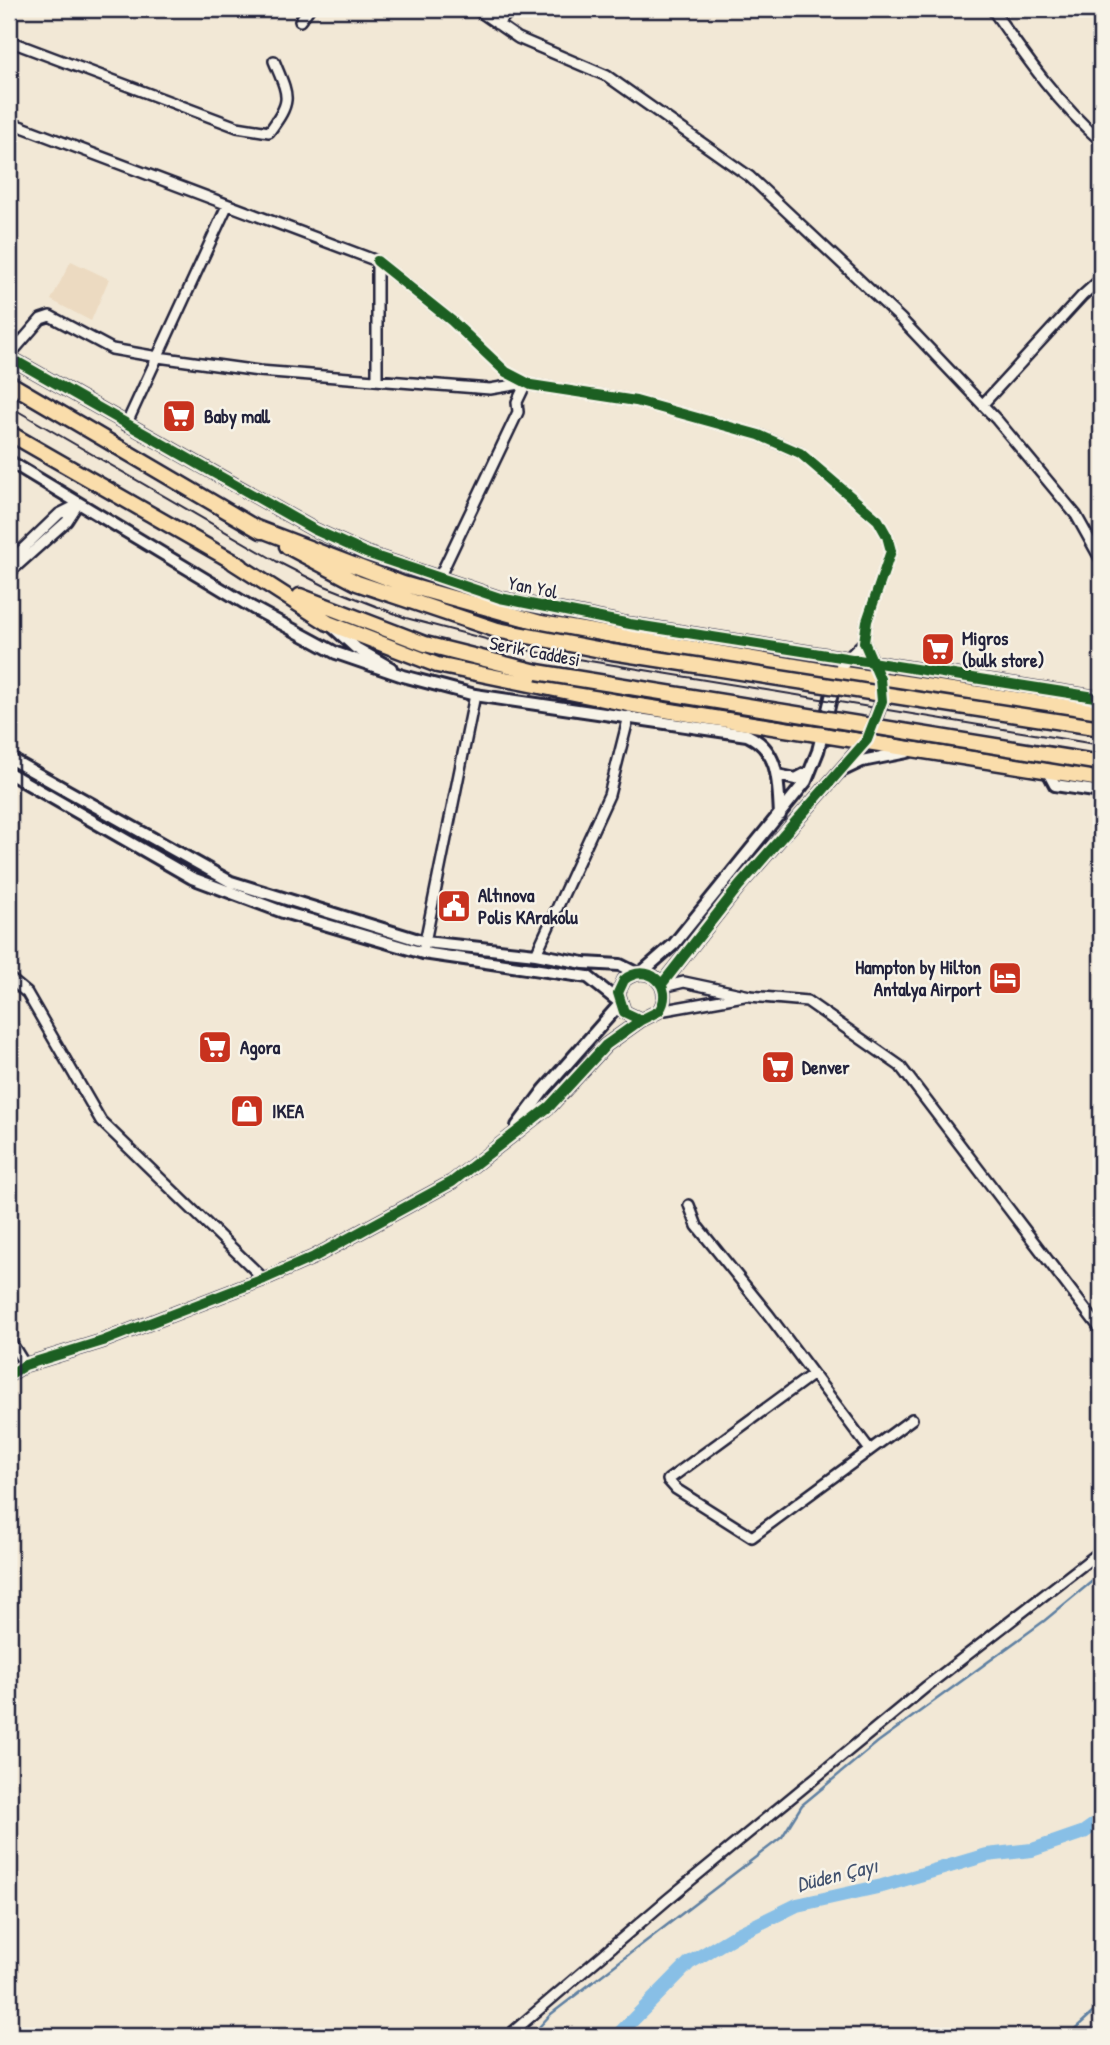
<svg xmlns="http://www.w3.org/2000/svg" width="1110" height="2045" font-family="'Patrick Hand',sans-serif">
  <rect width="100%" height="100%" fill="#f2e8d6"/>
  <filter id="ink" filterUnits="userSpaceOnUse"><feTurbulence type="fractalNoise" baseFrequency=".0143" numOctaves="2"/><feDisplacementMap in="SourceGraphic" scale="14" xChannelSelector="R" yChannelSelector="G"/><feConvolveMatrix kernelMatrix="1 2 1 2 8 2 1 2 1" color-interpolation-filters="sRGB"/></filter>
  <g filter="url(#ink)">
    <path fill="#ecdac1" d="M71,261L109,279L91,321L51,300Z"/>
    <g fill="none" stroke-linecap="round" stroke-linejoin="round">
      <path stroke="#5f80a2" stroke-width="2.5" d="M531,2036L551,2014L782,1837L802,1805L878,1742L1044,1621L1101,1574
        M1067,2036L1101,2005"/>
      <path stroke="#88bfe6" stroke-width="14" d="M617,2036L689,1963L738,1934L797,1905L882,1886L987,1855L1032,1850L1084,1832L1101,1820"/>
      <g stroke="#22223b" stroke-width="14">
        <path id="minor" d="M476,9L518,38L607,76L750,177L901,319L997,420L1076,515L1101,560
          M992,9C1025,56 1057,103 1101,141
          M300,21L309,9
          M497,24L512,9
          M9,41L237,127L269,132C293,100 289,97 274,61
          M9,122L377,261V380
          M377,261L452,321L506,372L531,385L636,401L759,435L800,453L878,520L887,536L891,551L867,621L864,642L873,661
          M9,356L41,319L50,316L112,349L158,357L259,371L490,389L526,383
          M983,404L1082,296L1101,279
          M126,425L227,206
          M9,562L59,514L77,505
          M9,573L67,521L78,504
          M438,580L518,412L517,402L526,383
          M848,658L864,642
          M424,947L475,695
          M536,954L609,795L629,716
          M9,978L27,993L101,1121L264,1279
          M663,987L684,982L750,996L807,1001L900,1066L1101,1330
          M659,1011L744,996
          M689,1205L697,1226L768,1314L870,1450
          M9,1339L25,1365
          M813,1374L668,1480L676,1489L752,1537L912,1419
          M508,2036L668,1899L927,1686L1101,1551
          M1095,2036L1101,2031"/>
      </g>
      <g stroke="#22223b" stroke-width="16">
        <path id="tertiary" d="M9,357L313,529L366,553L500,598L630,624L1101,698
          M9,461L253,608L336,653L403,676L475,695L747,735C780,750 778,783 780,815
          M333,627L356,648L391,668
          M9,758L231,882L425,942L536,954L584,963L620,965L636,973
          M1047,770L1055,785L1101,792
          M839,772L862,761L907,752
          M9,773L192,878L283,912L423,953L588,977L618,1001
          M777,775L796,779L809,772
          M642,972L674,944L806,781L818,751L837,673L848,658
          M662,984L739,886L867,740L882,701L880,679L873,661
          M517,1126L544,1090L619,1005
          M9,1375L25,1365L103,1341L264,1279L314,1257L452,1182L550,1106L606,1045L641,1020L659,1011C676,986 647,961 624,980L618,993L624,1012L641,1020"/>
      </g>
      <g stroke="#22223b" stroke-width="19">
        <path id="trunk" d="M9,383L261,531
          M9,433L241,566
          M254,527L403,584L541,623L837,673L1101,712
          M287,546L357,583L497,630
          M233,562L328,623L437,665L633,705L1101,779
          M300,596L425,644L537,672"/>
      </g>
      <use href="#minor" stroke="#f7f3e8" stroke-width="9"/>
      <use href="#tertiary" stroke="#f7f3e8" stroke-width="10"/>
      <use href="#trunk" stroke="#faddab" stroke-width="14"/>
      <path stroke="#22223b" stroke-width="2" d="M9,406L276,561L325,586L406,618L535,652L1101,745"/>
      <g stroke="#22223b" stroke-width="19" stroke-linecap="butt">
        <path id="trunk-bridge" d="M497,630L612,652L1101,728
          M537,672L1101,763"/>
      </g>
      <use href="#trunk-bridge" stroke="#faddab" stroke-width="14"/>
      <g stroke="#f7f3e8" stroke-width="15">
        <path id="cycleway" d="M377,261L452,321L506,372L531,385L636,401L759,435L800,453L878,520L887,536L891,551L867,621L864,642L880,679L882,701L867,740L739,886L662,984
          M9,357L313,529L366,553L500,598L630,624L1101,698
          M9,1375L25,1365L103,1341L264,1279L314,1257L452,1182L550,1106L606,1045L641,1020L659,1011C676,986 647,961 624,980L618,993L624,1012L641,1020"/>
      </g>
      <use href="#cycleway" stroke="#1b5e20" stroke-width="10"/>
    </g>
  </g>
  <defs>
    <g id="supermarket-square" transform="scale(1.75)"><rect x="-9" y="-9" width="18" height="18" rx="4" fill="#c8321e" stroke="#f7f3e8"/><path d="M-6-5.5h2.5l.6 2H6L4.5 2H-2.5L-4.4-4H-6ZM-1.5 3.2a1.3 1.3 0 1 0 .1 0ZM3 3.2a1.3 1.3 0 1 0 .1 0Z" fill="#fff"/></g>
    <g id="civic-square" transform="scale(1.75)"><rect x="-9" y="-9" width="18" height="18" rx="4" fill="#c8321e" stroke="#f7f3e8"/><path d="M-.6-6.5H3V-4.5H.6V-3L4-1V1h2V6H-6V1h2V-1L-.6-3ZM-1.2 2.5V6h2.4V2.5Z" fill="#fff"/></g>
    <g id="hotel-square" transform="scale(1.75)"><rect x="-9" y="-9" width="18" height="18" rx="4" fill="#c8321e" stroke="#f7f3e8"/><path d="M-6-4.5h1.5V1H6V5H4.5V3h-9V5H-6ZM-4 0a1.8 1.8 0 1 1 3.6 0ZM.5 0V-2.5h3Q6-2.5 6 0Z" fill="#fff"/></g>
    <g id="shop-square" transform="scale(1.75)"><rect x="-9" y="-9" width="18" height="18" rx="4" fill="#c8321e" stroke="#f7f3e8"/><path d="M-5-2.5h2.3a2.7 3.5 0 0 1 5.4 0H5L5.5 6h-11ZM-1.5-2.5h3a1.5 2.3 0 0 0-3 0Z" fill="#fff"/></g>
  </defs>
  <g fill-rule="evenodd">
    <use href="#supermarket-square" x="179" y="416"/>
    <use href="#supermarket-square" x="938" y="649"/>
    <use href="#civic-square" x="454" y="906"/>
    <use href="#hotel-square" x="1005" y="978"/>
    <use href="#supermarket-square" x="215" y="1047"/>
    <use href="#supermarket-square" x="778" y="1067"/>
    <use href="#shop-square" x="247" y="1111"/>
  </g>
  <g text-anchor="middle" stroke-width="5" stroke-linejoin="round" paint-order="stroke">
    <g font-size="19" font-weight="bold" fill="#22223b" stroke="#f7f3e8" text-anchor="start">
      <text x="204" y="423">Baby mall</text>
      <text x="962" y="645">Migros<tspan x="962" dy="22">(bulk store)</tspan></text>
      <text x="478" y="902">Altınova<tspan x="478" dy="22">Polis KArakolu</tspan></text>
      <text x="981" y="974" text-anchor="end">Hampton by Hilton<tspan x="981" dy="22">Antalya Airport</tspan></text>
      <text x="240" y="1054">Agora</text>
      <text x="802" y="1074">Denver</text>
      <text x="272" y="1118">IKEA</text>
    </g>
    <g font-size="19" fill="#22223b" stroke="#f7f3e8">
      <text transform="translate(533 587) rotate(11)" y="7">Yan Yol</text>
      <text transform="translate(535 651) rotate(11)" y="7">Serik Caddesi</text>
    </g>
    <g font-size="21" font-style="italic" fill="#41516e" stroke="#f7f3e8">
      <text transform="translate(837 1875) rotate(-14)" y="7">Düden Çayı</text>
    </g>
  </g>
  <rect width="1110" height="2045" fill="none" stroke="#f7f3e8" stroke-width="35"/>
  <rect x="18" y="18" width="1075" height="2010" fill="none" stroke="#22223b" stroke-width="2.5" filter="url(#ink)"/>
</svg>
